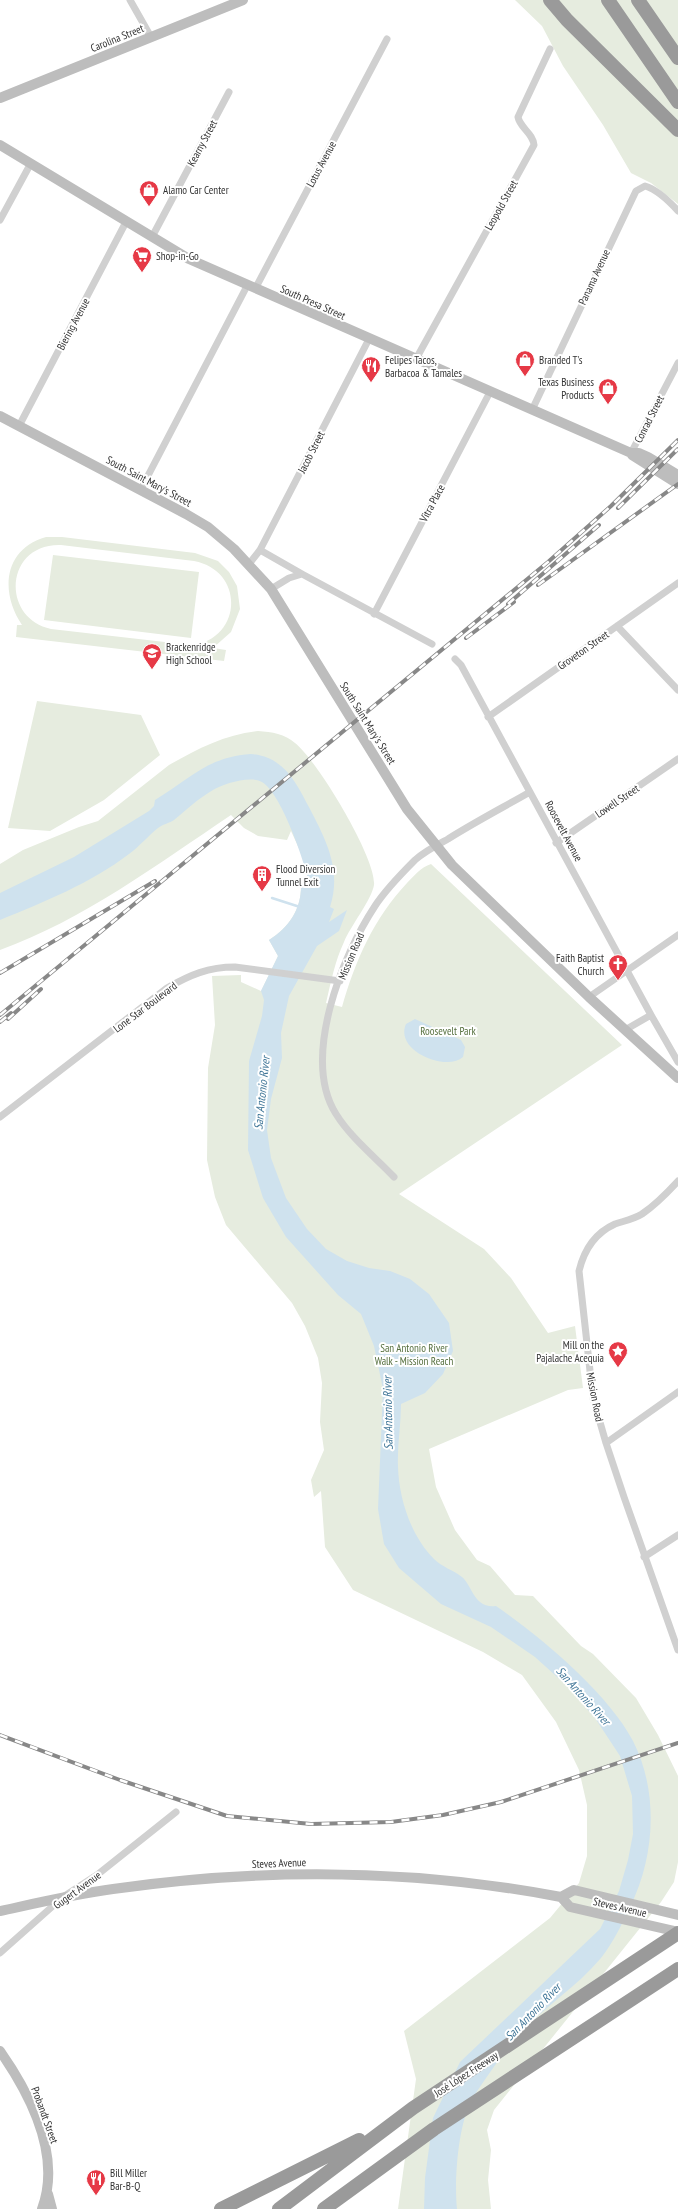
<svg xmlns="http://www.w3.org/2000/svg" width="678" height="2209" font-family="'PT Sans Narrow',sans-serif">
  <rect width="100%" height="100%" fill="#fff"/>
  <path fill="#e6ecdf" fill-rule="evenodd" d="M515,0H678V204L651,183L631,173L603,125L563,66L542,26Z
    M46,537H62L195,553L218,561L229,572L237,586L240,609L231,632L213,648L226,650L224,661L16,637L17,625H22C0,593 3,549 46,537ZM61,545L194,561C246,571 242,640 191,645L51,629C0,618 5,543 61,545Z
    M53,555L199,572L191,638L44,620Z
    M37,701L141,715L160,755L104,800L50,831L8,828Z
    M258,731C272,732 285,734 295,743C317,760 377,859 374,885C372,899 350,927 344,942C335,961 331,982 326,1003L342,1007C355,961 374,918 407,883C414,876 421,867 431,864L622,1045L399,1194L484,1249L511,1278L548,1333L575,1326L583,1388L568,1390L429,1449L436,1487L455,1530L477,1560L490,1566L515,1595L533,1596L581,1646L593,1654L636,1698L658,1735L678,1776V1862L674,1882L661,1902L494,2110L487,2130L491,2150L488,2180L491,2209H398L416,2079L404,2031L550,1918L579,1883L587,1856V1805L579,1770L556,1722L522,1675L483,1652L353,1590L325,1547L321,1491L314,1497L311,1480L324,1450L320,1422L322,1383L318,1358L305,1326L292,1303L226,1225L215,1197L207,1160L208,1068L215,1025L212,976L241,975V982L261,991L278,956L269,940C290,927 302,908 301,883L309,882L303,857L291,831L287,840L258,836L244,828L231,815C158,864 83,920 0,950V864L23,850L79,827L98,821L169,765C197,749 226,734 258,731Z"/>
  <path fill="#cfe2ee" d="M251,754C285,757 296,783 310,809C326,840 342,870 330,907L334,909L329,922L347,910L339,931L317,946L289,996L281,1033L282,1058L271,1099L267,1130L271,1158L286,1198L307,1229L326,1249L347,1261L369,1268L390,1271L410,1279L429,1294L449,1323L453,1351L443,1374L425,1393L401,1404C401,1425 397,1446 398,1467C399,1499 411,1536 434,1559C442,1567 453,1570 462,1577C472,1585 474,1609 496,1606C540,1636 609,1694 633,1741C659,1792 655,1857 630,1907C622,1924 613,1943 601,1958C576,1988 541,2009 515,2038C508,2045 503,2054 498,2061C489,2074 479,2087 471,2101C458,2127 454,2180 457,2209H424L425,2178L433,2118L460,2062L600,1929L619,1891L628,1860L633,1834L632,1796L620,1756L595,1718L567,1686L535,1657L491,1627L441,1604L399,1568L384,1544L378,1509L383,1389L374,1346L361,1314L338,1295L286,1237L263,1198L248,1150L249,1061L262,1016L264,1000L261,991L278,956L269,940C290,927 302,908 301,883L309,882C304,860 281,793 262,782C250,775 223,784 213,790C199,798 186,810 174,820C170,823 163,824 158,828C148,836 140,846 129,854C91,883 44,902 0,920V893L74,857L149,811L154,806L155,800C190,779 207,757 251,754Z
    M415,1019L461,1040L465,1047L463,1057C447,1072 394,1051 406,1024Z"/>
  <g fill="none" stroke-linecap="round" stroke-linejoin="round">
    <path stroke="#cfe2ee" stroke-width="2.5" d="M272,898L300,907"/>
    <path stroke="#d0d0d0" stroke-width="7" d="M130,0L151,37
      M0,220L31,163
      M152,237L229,92
      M255,289L387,39
      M416,359L534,145C533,133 520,128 518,117L550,49
      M532,410L636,191L645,186C658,190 669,201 678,211
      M19,426L126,222
      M631,453L678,363
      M141,489L247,286
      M260,550L302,574
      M249,564L260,550L369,339
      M271,589L289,578L302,574L432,644
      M374,614L490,392
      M617,626L678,690
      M455,659L461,665L651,1015L625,1030
      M488,717L678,583
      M556,843L678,759
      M589,997L678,935
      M651,1015L678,1062
      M0,1117L167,988C190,975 208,967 235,967L340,981
      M394,1177C375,1157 351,1138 336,1114C301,1058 342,956 375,906C386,889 401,874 415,860C425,851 437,845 448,839C475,822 502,808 530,792
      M678,1181C667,1193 655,1205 642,1214C634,1219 624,1221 615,1224C595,1233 584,1250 579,1271L593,1398L606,1443L624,1497L678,1650
      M606,1443L678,1392
      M644,1557L678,1535
      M0,1953L63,1897L97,1875L176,1812"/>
    <path stroke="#bdbdbd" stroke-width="10" d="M0,98L243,0
      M0,145L189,259L631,453H639L648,457L678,475
      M0,416L186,514L208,527L234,549L271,589L407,809L452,865L589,997L678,1078
      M632,455L678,484
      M561,1897L574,1890L678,1915
      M0,1911C37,1903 75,1894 113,1889C261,1868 414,1869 561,1897L570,1907L678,1932
      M0,2051C30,2094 62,2155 42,2209
      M48,2194L52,2209"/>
    <path stroke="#9a9a9a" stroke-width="14" d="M550,0L567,20L678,130
      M608,0L678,102
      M638,0L678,58
      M221,2209L359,2140
      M279,2209L413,2108L678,1933
      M324,2209L434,2129L678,1969"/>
    <g stroke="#888" stroke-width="4">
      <path id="rail" d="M618,508L678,449
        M538,585L678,484
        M508,604L599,525
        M466,638L514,602
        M0,973L155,881
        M0,1015L548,562L611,506L678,440
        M8,1019L41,989
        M0,1022L11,1013
        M0,1735L120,1780L227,1816L311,1824L391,1822L443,1815L501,1802L678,1743"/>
    </g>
    <use href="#rail" stroke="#fff" stroke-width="2.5" stroke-dasharray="8" stroke-linecap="butt"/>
  </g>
  <defs>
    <g id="shop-pin" transform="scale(1)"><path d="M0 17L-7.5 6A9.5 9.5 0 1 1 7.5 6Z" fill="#e63946" stroke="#fff"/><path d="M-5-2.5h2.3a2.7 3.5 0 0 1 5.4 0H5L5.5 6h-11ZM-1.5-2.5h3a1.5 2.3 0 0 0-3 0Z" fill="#fff"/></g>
    <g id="supermarket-pin" transform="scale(1)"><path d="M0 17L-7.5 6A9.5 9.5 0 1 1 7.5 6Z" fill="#e63946" stroke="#fff"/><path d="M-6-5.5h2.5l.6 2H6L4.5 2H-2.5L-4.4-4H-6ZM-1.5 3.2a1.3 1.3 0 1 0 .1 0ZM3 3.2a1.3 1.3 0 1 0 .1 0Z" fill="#fff"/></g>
    <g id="restaurant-pin" transform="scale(1)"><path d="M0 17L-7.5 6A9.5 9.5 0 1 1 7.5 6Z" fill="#e63946" stroke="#fff"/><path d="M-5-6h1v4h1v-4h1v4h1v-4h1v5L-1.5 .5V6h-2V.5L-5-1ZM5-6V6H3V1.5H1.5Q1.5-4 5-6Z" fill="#fff"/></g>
    <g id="school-pin" transform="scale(1)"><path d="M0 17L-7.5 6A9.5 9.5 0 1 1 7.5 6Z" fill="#e63946" stroke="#fff"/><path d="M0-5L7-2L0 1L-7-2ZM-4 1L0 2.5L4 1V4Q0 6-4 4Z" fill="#fff"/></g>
    <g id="building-pin" transform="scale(1)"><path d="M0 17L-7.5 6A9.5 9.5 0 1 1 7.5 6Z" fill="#e63946" stroke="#fff"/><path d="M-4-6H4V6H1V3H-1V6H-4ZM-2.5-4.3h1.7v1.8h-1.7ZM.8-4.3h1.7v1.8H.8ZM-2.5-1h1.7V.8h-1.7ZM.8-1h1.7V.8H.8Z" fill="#fff"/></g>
    <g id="church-pin" transform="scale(1)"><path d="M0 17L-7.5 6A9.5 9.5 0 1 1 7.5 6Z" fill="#e63946" stroke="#fff"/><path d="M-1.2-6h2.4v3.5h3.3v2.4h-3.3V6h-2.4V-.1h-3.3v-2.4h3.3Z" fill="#fff"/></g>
    <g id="sight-pin" transform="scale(1)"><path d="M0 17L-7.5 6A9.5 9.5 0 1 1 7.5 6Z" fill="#e63946" stroke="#fff"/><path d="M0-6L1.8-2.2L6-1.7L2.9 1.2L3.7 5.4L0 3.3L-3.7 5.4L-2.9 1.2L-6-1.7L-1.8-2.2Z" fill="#fff"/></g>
  </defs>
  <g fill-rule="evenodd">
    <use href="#shop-pin" x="149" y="190"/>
    <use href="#supermarket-pin" x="142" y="256"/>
    <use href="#shop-pin" x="525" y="360"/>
    <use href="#restaurant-pin" x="371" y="366"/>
    <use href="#shop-pin" x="608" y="388"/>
    <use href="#school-pin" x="152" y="653"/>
    <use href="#building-pin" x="262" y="875"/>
    <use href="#church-pin" x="618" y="964"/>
    <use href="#sight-pin" x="618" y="1351"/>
    <use href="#restaurant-pin" x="96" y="2179"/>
  </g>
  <g text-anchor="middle" stroke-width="4" stroke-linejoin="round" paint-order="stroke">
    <g font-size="11" fill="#333" stroke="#fff">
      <text transform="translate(117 38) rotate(-22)" y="4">Carolina Street</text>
      <text transform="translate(202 143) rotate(-62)" y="4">Kearny Street</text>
      <text transform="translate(321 164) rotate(-62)" y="4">Lotus Avenue</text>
      <text transform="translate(501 205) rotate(-61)" y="4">Leopold Street</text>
      <text transform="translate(594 277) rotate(-65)" y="4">Panama Avenue</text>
      <text transform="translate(313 302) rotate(24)" y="4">South Presa Street</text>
      <text transform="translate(73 324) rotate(-62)" y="4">Biering Avenue</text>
      <text transform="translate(649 419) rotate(-63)" y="4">Conrad Street</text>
      <text transform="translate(311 452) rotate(-63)" y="4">Jacob Street</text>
      <text transform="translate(149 481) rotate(28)" y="4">South Saint Mary's Street</text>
      <text transform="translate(432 503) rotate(-62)" y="4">Vitra Place</text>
      <text transform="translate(583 650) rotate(-35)" y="4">Groveton Street</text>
      <text transform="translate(368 723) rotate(58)" y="4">South Saint Mary's Street</text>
      <text transform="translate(617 801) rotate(-34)" y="4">Lowell Street</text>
      <text transform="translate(564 831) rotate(62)" y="4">Roosevelt Avenue</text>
      <text transform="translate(351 956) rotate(-67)" y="4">Mission Road</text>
      <text transform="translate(145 1007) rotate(-37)" y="4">Lone Star Boulevard</text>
      <text transform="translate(595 1397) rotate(79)" y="4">Mission Road</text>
      <text transform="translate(279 1863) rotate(-2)" y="4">Steves Avenue</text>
      <text transform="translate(77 1890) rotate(-36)" y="4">Gugert Avenue</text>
      <text transform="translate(620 1907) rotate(13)" y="4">Steves Avenue</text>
      <text transform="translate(466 2074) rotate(-33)" y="4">José López Freeway</text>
      <text transform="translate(45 2115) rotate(70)" y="4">Probandt Street</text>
    </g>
    <g font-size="11" fill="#333" stroke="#fff" text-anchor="start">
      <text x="163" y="194">Alamo Car Center</text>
      <text x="156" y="260">Shop-in-Go</text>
      <text x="385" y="364">Felipes Tacos,<tspan x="385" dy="13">Barbacoa &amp; Tamales</tspan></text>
      <text x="539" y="364">Branded T's</text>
      <text x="594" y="386" text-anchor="end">Texas Business<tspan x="594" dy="13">Products</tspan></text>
      <text x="166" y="651">Brackenridge<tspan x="166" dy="13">High School</tspan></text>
      <text x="276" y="873">Flood Diversion<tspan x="276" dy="13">Tunnel Exit</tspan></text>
      <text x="604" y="962" text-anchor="end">Faith Baptist<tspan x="604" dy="13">Church</tspan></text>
      <text x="604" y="1349" text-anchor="end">Mill on the<tspan x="604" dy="13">Pajalache Acequia</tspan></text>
      <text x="110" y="2177">Bill Miller<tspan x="110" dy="13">Bar-B-Q</tspan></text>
    </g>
    <g font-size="11" fill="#56703f" stroke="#fff">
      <text x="448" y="1035">Roosevelt Park</text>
      <text x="414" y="1352">San Antonio River<tspan x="414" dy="13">Walk - Mission Reach</tspan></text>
    </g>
    <g font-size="12" font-style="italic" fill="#3f7597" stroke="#fff">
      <text transform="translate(262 1093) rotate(-84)" y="4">San Antonio River</text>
      <text transform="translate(388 1413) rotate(-91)" y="4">San Antonio River</text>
      <text transform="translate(583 1696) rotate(48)" y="4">San Antonio River</text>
      <text transform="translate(533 2012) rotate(-46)" y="4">San Antonio River</text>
    </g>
  </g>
</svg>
